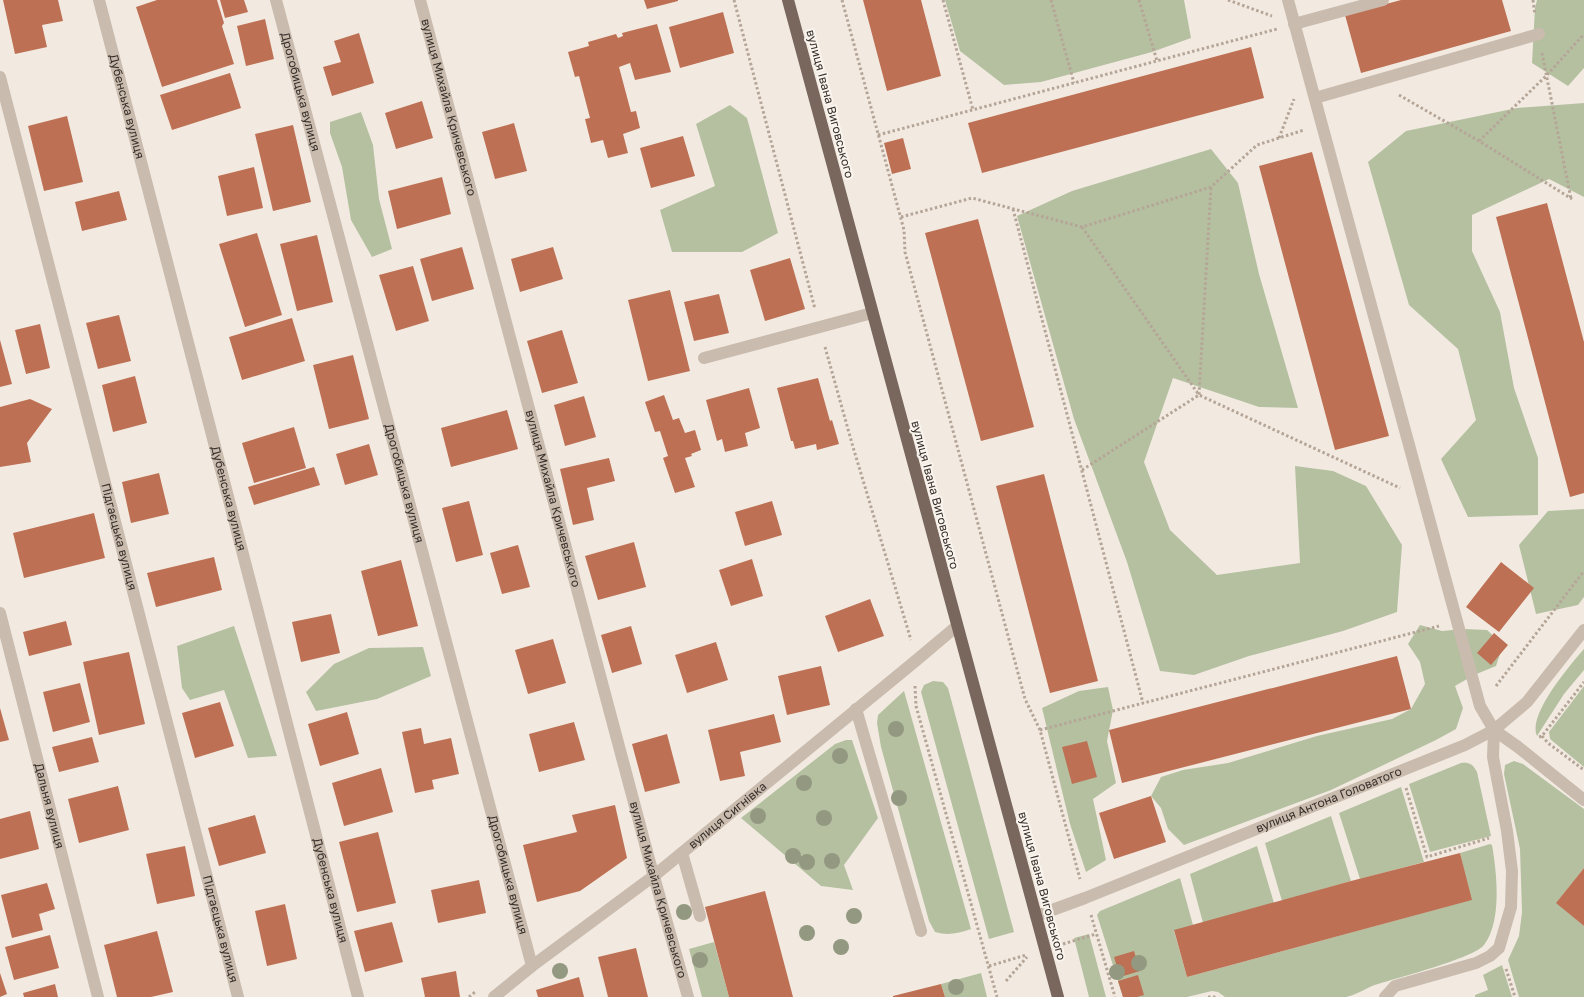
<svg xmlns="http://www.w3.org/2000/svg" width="1584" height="997" font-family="'Golos Text',sans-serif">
  <rect width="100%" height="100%" fill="#f2eae1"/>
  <path fill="#b5c0a1" d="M945,0H1184L1191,38L1152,52L1041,82L1004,85L960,51Z
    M1537,0H1584V68L1568,86L1532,63L1535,8Z
    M1584,103V197L1549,179L1472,215V251L1500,312L1514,388L1538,458V515L1468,517L1441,459L1476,420L1458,349L1409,305L1368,162L1406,131L1517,108Z
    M730,105L747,118L778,233L742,252H672L660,210L715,186L696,124Z
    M361,112L373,145L379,199L392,249L372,257L351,220L342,167L330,133V122Z
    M1211,149L1238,183L1259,274L1298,408L1259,407L1173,378L1144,462L1170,530L1217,575L1300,563L1295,466L1333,471L1366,486L1402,545L1397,612L1343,631L1249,656L1194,675L1160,671L1127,562L1074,419L1017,216L1072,191Z
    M1584,509V597L1578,605L1536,614L1519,545L1548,511Z
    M1420,625L1442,631L1464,629L1487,630L1503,645L1496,666L1474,675L1455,686L1463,708L1456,729L1436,740L1331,790L1184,845L1168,829L1161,808L1151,796L1161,777L1183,770L1228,763L1317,736L1392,719L1411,709L1425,684L1420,662L1408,644Z
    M234,626L277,756L248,758L224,690L190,700L182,688L177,646Z
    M423,647L431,676L377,699L316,711L306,692L334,664L369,648Z
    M1584,649V670L1564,694L1537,736C1527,715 1571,664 1584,649Z
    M933,681L943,682L948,688L1014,932L989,939L921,692L924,685Z
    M1584,686V767L1550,739L1549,732Z
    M1108,687L1113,710L1107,741L1116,783L1093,799L1106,860L1086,872L1070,824L1042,708L1079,691Z
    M904,691L971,929C959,933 948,936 935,932L929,921L881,747L877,723L878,715Z
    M846,740H852L878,818L844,865L853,890L821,886L741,818L835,744Z
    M1514,761L1523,764L1584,809V868L1558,901L1561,906L1584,926V997H1519L1508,960L1519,936L1522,912L1520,849L1504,774L1505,765Z
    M1461,763C1469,762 1473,764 1477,772L1491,836L1430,852L1409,784Z
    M1401,787L1424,862L1360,879L1339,813Z
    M1331,816L1351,881L1282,901L1265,843Z
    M1490,844L1492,845C1497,873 1502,922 1484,945C1474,958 1397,978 1378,984C1367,987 1357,995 1346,997C1334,997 1320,997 1308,997C1280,997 1253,997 1225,997L1218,992L1212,991L1187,997H1123L1097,915L1100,911L1180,878L1193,925L1174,931L1187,977L1471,900L1460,853Z
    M1257,846L1274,903L1203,923L1190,874Z
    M1089,934L1106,997H1089L1074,938Z
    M714,942L729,997H702L689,949Z
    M1502,965L1512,997H1475V995L1488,990L1483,975Z
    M981,973L987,997H945L941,984Z"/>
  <path fill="#bd7053" d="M3,0H58L63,21L42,25L47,47L15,54Z
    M157,0H217L224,23L222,26L234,64L162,87L136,7Z
    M220,0H244L248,12L225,18Z
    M644,0H678V1L647,9Z
    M863,0H921L941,76L887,91Z
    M1401,0H1502L1511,31L1361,73L1345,15Z
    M723,12L734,53L680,68L669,27Z
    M265,19L274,59L246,66L237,26Z
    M657,24L671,72L635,80L630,63L619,67L631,112L636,111L640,128L623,134L628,153L608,158L603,140L591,143L585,119L590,118L579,76L575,77L568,52L589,46L588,42L616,34L618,38L623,36L622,33Z
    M359,33L374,83L332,96L323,67L341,62L334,41Z
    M1251,47L1264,98L982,173L968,123Z
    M230,73L241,108L172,130L160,95Z
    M422,101L433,138L396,149L385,113Z
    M67,116L83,182L44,191L28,126Z
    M514,123L527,171L495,179L482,132Z
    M293,125L311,202L273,211L255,134Z
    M683,136L695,176L651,188L640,148Z
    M903,138L911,169L892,174L884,143Z
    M1312,152L1389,436L1335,450L1259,166Z
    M254,167L263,208L227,216L218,176Z
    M442,177L451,214L397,229L388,191Z
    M119,191L127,220L82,231L75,202Z
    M1547,203L1584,342V493L1570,497L1496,217Z
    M978,219L1034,427L981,441L925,233Z
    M257,233L282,315L245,327L219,244Z
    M317,235L333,302L297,311L280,244Z
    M462,247L474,289L432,301L420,259Z
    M553,247L563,279L520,292L511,259Z
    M790,258L805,309L765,321L750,270Z
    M413,266L429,321L396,331L379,275Z
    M670,290L690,371L648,381L628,300Z
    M719,294L729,333L694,341L684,302Z
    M119,315L131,361L98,369L86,323Z
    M292,318L305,361L242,380L229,337Z
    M40,324L50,368L26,374L15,330Z
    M562,330L578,383L542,393L527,341Z
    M0,340L12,384L0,387Z
    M353,355L369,419L329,429L313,365Z
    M135,376L147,423L113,432L102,385Z
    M818,378L830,421L832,420L839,444L817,450L816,444L795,449L793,441H791L777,388Z
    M749,388L760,428L745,433L748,446L725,452L722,439L717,441L706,400Z
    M664,395L673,420L679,418L685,433L695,430L701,450L691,454L692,456L685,458L695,487L675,493L663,458L668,456L660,431L655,432L645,402Z
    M584,396L596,437L565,446L554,405Z
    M30,399L52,409L27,443L31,462L0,467V407Z
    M507,410L518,449L451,467L441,428Z
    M294,427L306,468L254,483L242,443Z
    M369,444L378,475L345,485L336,454Z
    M609,458L615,481L587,488L594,520L573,525L560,469Z
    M314,467L320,485L254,505L248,487Z
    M159,473L169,514L131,523L122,482Z
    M1044,474L1098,681L1050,693L996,486Z
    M469,501L483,555L456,562L442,508Z
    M772,501L782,535L745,546L735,512Z
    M94,513L105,558L24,578L13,533Z
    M634,542L646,587L598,600L585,556Z
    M518,545L530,587L502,594L490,553Z
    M214,557L222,590L156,607L147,573Z
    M752,559L763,596L731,606L719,570Z
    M401,560L418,626L378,636L361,571Z
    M1501,562L1534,588L1499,632L1466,607Z
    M870,599L884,636L838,652L825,616Z
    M331,614L340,653L301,662L292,622Z
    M66,621L72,645L29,656L23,632Z
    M631,626L642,664L612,673L601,635Z
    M1494,633L1508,645L1491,665L1477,653Z
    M553,639L566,683L528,694L515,650Z
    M716,642L728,680L687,693L675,655Z
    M129,652L145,724L99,735L83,662Z
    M1397,656L1411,709L1122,783L1109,730Z
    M821,666L830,705L787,715L778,676Z
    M80,683L90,722L53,732L43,692Z
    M220,702L234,746L195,758L182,713Z
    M0,708L9,740L0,742Z
    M347,712L359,754L320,766L308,724Z
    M774,714L781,742L740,752L745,776L720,781L708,730Z
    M574,722L585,760L539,772L529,734Z
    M421,728L424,744L451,738L459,774L432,780L434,789L415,793L402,732Z
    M667,734L680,783L645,792L632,744Z
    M92,737L99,762L59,772L52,747Z
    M1087,741L1097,777L1072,784L1062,747Z
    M381,768L393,812L344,826L332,783Z
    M118,786L129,830L79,843L68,799Z
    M1151,796L1166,842L1114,859L1099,813Z
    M615,805L627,858L580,891L537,902L523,845L577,832L572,815Z
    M30,811L39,849L0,859V819Z
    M255,815L266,853L219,866L208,828Z
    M378,832L396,903L357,912L339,842Z
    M185,846L195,896L157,904L146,854Z
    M1460,853L1472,900L1187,977L1174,930L1351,881Z
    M1584,868V926L1556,903Z
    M479,880L486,913L438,923L431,890Z
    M47,883L55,909L39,914L43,930L12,938L1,895Z
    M765,891L793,997H729L705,907Z
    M285,904L297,959L267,966L255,911Z
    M392,922L403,962L365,972L354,931Z
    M157,931L173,992L151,997H117L104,945Z
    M50,935L59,968L14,980L5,947Z
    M636,948L648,997H608L598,957Z
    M1134,951L1140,971L1120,977L1114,957Z
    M456,971L460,997H425L421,978Z
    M0,973L7,994L0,997Z
    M1138,975L1144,995L1137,997H1123L1118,981Z
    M579,977L584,997H538L536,990Z
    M55,984L58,997H24L23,993Z
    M941,984L945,997H893V996Z"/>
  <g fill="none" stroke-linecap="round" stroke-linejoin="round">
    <path stroke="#b5a597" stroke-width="3" stroke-dasharray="2.5 2.5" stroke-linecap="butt" d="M734,0L815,309
      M842,0L904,230L905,252L1025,699L1040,730L1080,879
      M943,0L973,110
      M1051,0L1074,83
      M1139,0L1157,61
      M1228,0L1272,16
      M1533,0L1535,15
      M1542,53L1571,199
      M1399,95L1479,141L1572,199
      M878,135L1277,29
      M1279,138L1294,99
      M1479,141L1547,75L1584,34
      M1013,209L1143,703
      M901,217L972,198L1082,227L1211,187L1257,145L1304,130
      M1082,227L1199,395L1211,187
      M825,347L853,447L911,640
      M1082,470L1199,395L1400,488
      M915,686L916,706L997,997
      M1496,686L1584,571
      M1040,730L1439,626
      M1542,736L1548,743L1584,770
      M1539,737L1542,736L1584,682
      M1406,788L1427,857L1489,838
      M1091,915L1115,997
      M1063,944L1096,934
      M989,966L1026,955
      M1506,969L1515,997
      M1006,981L1027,957
      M469,997L475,992
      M1208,997H1217"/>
    <g stroke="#c9bbad" stroke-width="12">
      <path id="s1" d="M99,0L358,997"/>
      <path id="s2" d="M276,0L532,966"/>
      <path id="s3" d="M420,0L649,859L688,997"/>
      <path d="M1288,0L1480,706L1494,730L1493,757L1507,831L1512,871L1511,907L1499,948L1490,956L1476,963L1395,986L1385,997"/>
      <path d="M1294,24L1383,0"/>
      <path id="s4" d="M0,77L238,997"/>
      <path d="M1315,98L1539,34"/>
      <path d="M704,358L872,313"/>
      <path id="s5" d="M0,613L98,997"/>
      <path d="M856,709L921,931"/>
      <path d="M1494,730L1518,747L1584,800"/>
      <path d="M682,853L700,916"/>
      <path id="s6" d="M1036,916L1085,898L1465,745L1494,730L1527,702L1584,630"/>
      <path id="s7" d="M494,997L532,966L655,875L913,663L957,626"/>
    </g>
    <path stroke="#79675d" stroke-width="12" d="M788,0L1058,997"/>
  </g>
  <g fill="#939880">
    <circle cx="896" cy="729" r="8"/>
    <circle cx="840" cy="756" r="8"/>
    <circle cx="804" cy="783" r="8"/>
    <circle cx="899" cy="798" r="8"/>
    <circle cx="758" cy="816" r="8"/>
    <circle cx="824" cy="818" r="8"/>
    <circle cx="793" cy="856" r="8"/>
    <circle cx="832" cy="861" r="8"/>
    <circle cx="807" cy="862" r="8"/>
    <circle cx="684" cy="912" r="8"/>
    <circle cx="854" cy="916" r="8"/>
    <circle cx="807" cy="933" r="8"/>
    <circle cx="841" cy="947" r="8"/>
    <circle cx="700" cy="960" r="8"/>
    <circle cx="1139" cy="963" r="8"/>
    <circle cx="560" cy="971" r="8"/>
    <circle cx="1117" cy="972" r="8"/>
    <circle cx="956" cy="987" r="8"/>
  </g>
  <g text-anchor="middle" stroke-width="4" stroke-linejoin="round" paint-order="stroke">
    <g font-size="12" fill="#38302b" stroke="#f9f4ed">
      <text dy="4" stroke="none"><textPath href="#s2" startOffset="95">Дрогобицька вулиця</textPath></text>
      <text transform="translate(830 104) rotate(75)" y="4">вулиця Івана Виговського</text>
      <text dy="4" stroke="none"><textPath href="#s1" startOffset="110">Дубенська вулиця</textPath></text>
      <text dy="4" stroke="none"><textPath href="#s3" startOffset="111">вулиця Михайла Кричевського</textPath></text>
      <text dy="4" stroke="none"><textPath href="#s2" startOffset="500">Дрогобицька вулиця</textPath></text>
      <text transform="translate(935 495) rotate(75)" y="4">вулиця Івана Виговського</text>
      <text dy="4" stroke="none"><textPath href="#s1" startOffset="515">Дубенська вулиця</textPath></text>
      <text dy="4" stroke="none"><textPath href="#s3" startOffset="516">вулиця Михайла Кричевського</textPath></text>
      <text dy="4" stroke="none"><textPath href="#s4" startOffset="475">Підгаєцька вулиця</textPath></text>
      <text dy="4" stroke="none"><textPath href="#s6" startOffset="315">вулиця Антона Головатого</textPath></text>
      <text dy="4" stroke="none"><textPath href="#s5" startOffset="199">Дальня вулиця</textPath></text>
      <text dy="4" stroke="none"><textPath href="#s7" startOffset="296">вулиця Сигнівка</textPath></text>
      <text dy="4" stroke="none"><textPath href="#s2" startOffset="905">Дрогобицька вулиця</textPath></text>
      <text transform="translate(1042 886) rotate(75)" y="4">вулиця Івана Виговського</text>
      <text dy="4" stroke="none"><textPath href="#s1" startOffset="920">Дубенська вулиця</textPath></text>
      <text dy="4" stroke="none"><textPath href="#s3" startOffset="921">вулиця Михайла Кричевського</textPath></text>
      <text dy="4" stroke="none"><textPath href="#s4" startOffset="880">Підгаєцька вулиця</textPath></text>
    </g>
  </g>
</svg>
